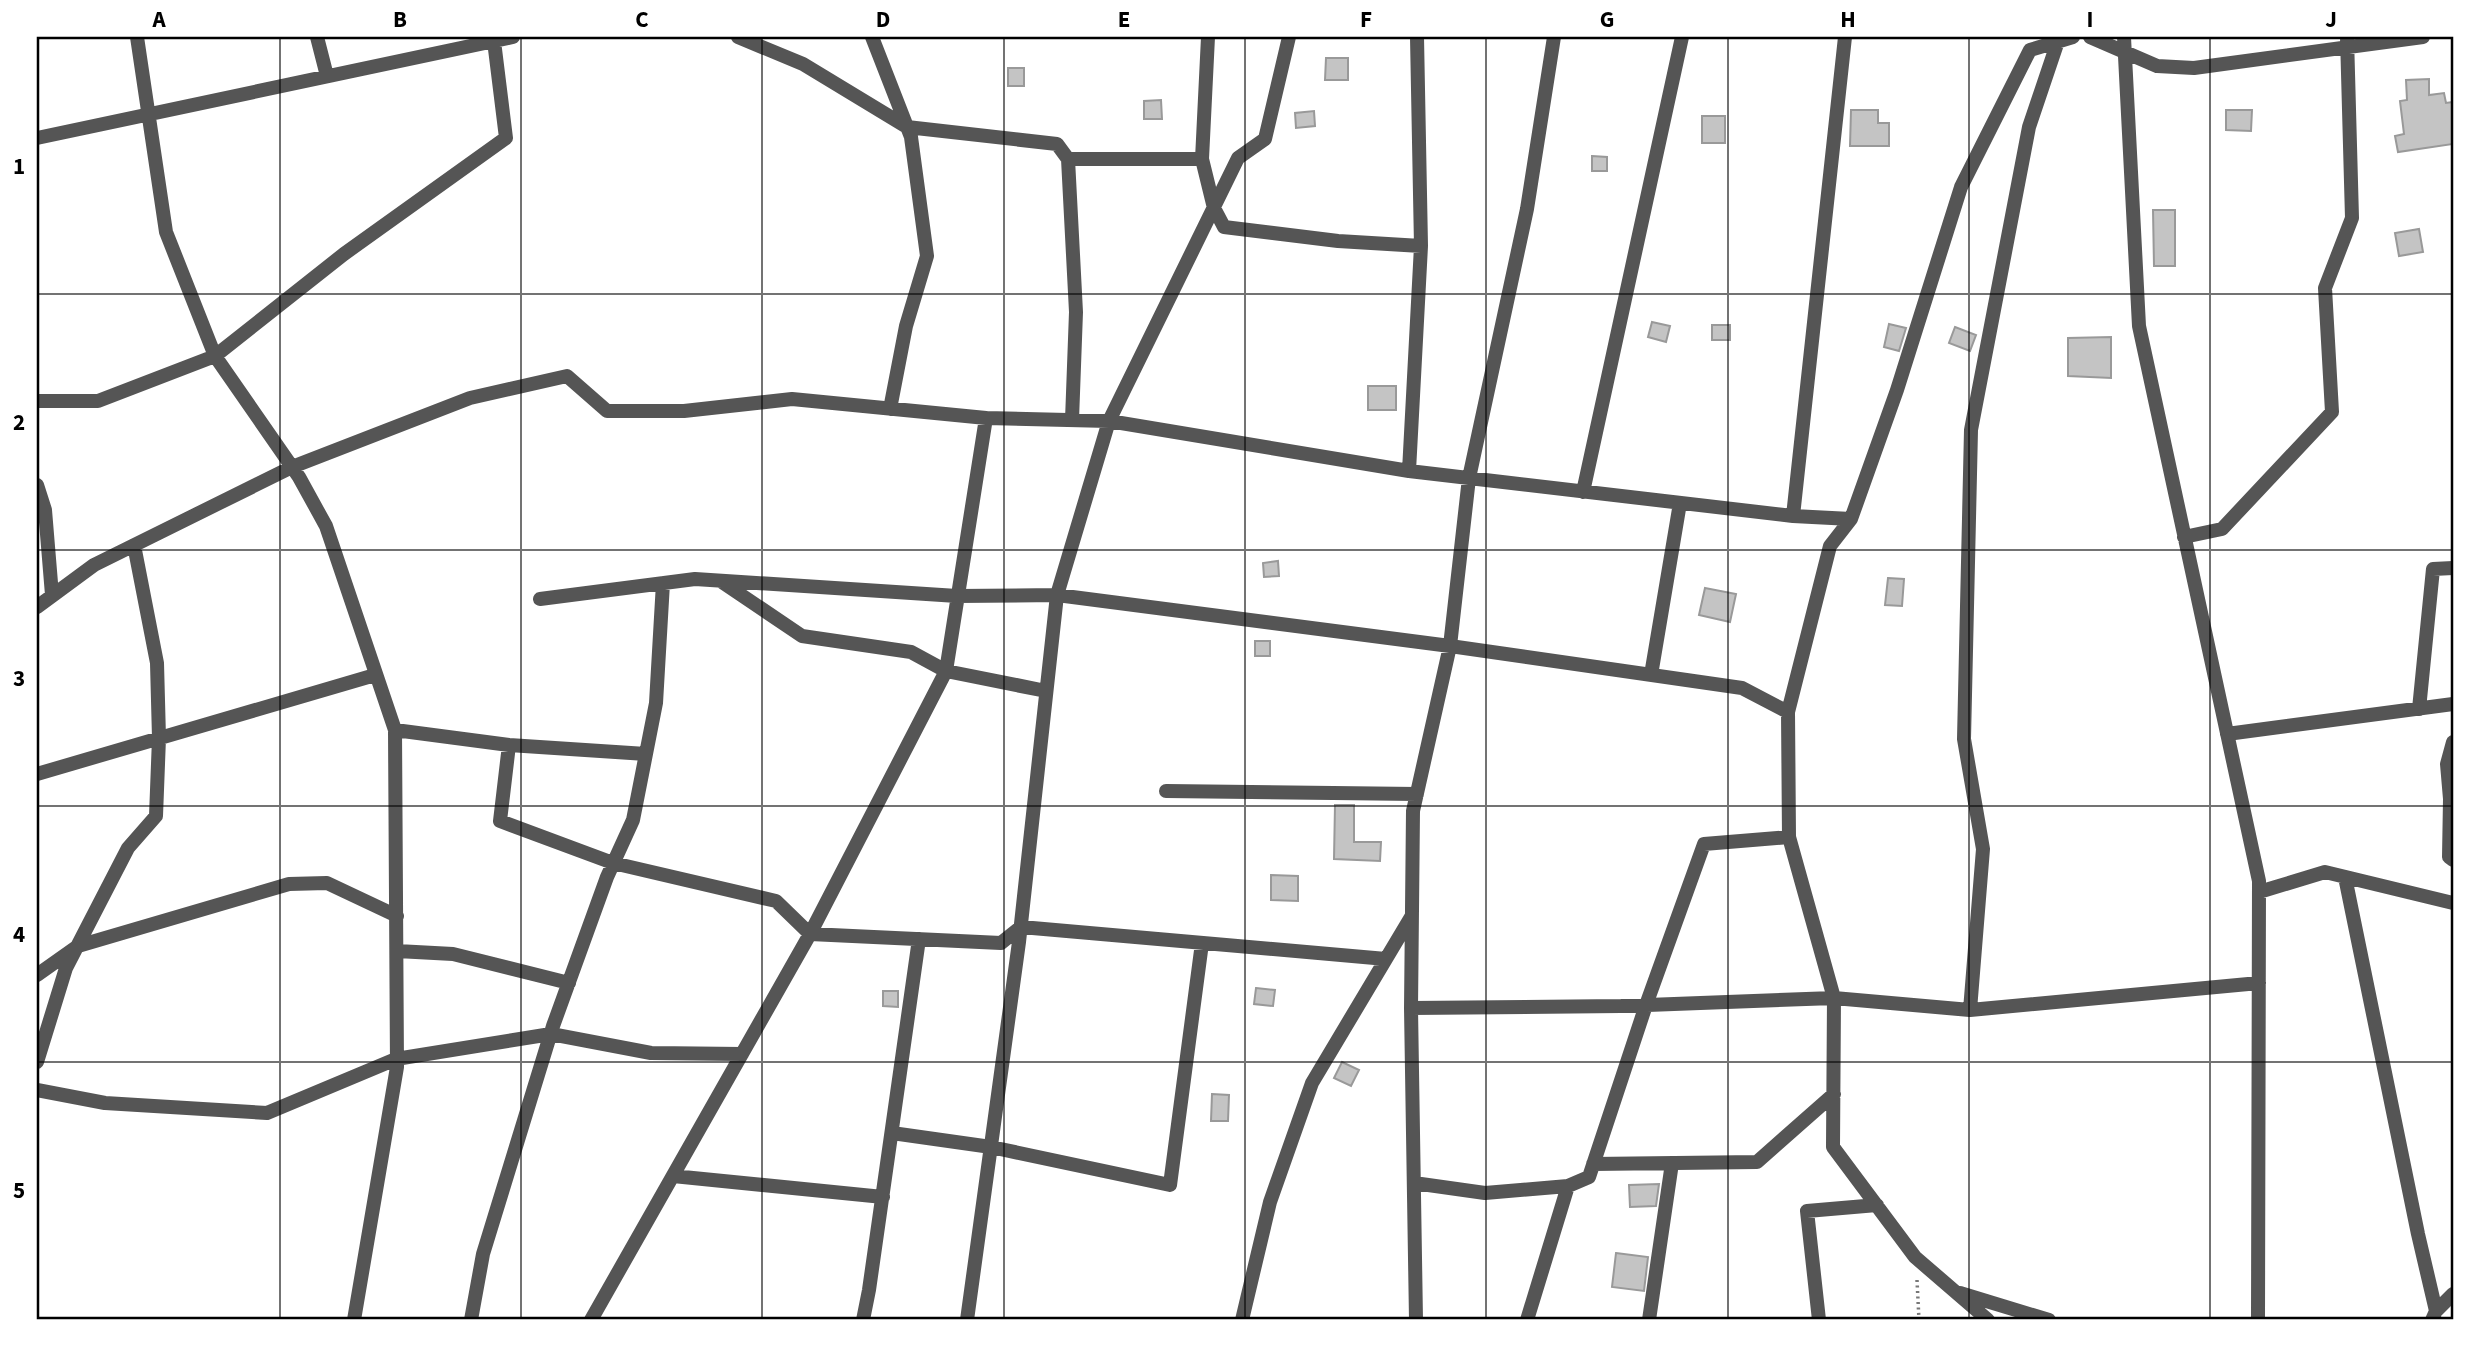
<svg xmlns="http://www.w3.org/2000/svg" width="2490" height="1357" font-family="'Source Sans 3',sans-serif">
  <rect width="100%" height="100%" fill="#fff"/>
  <path fill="#c4c4c4" stroke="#999" stroke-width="2" d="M1326,58H1348V80H1325Z
    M1008,68H1024V86H1008Z
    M2429,79V95L2444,93L2446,103L2453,102V144L2398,152L2395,136L2404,134L2400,101L2407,100L2406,80Z
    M1161,100L1162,119H1144V101Z
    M1851,110H1878V123H1889V146H1850Z
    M2226,110H2252L2251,131L2226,130Z
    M1314,111L1315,126L1296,128L1295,113Z
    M1702,116H1725V143H1702Z
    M1592,156L1607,157V171H1592Z
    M2153,210H2175V266H2154Z
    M2419,229L2423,252L2399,256L2395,233Z
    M1652,322L1670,326L1666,342L1648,337Z
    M1889,324L1906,328L1899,351L1884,347Z
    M1712,325H1730V340H1712Z
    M1955,327L1976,335L1970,351L1949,343Z
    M2111,337V378L2068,376V338Z
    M1368,386H1396V410H1368Z
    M1278,561L1279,576L1264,577L1263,563Z
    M1888,578L1904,579L1902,606L1885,605Z
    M1705,588L1736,594L1730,622L1699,615Z
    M1255,641H1270V656H1255Z
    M1335,805H1354V842H1381L1380,861L1334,859Z
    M1271,875L1298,876V901L1271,900Z
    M1256,988L1275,990L1273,1006L1254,1004Z
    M883,991H898V1007L883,1006Z
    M1342,1062L1359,1070L1351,1086L1334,1078Z
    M1212,1094L1229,1095L1228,1121H1211Z
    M1659,1184L1656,1206L1630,1207L1629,1185Z
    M1616,1253L1648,1257L1644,1291L1612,1287Z"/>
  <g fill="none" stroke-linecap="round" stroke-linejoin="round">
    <path stroke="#777" stroke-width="3.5" stroke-dasharray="2 3.5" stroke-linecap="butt" d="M1917,1280L1919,1320"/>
    <path stroke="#555" stroke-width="14" d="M137,37L166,232L215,356L299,477L326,526L395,730L397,1067L354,1320
      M317,37L327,76
      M738,37L803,64L907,127L1057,144L1068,159H1202L1214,208L1224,227L1338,241L1421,246
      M872,37L911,137L927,256L906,326L890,409
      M2090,37L2157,66L2194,68L2423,37
      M2124,37L2139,326L2259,881L2258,1320
      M37,138L513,37
      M1068,159L1076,312L1072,420
      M1202,159L1208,37
      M37,401H98L215,356L344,254L506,138L494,41
      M1409,471L1421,246L1417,37
      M37,485L45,510L52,595
      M1583,492L1682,37
      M1793,516L1845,37
      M2184,537L2222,529L2332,412L2325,288L2352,218L2347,37
      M722,582L802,636L911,652L946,671L1046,691
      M540,599L695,579L957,596L1057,595L1450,646L1742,688L1788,712
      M37,607L94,565L292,467L470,398L567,376L607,411H684L792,399L986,418L1109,421L1409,471L1793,516L1851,519
      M1651,675L1680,503
      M2419,709L2433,569L2453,568
      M395,730L509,745L646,754
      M2227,734L2453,704
      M2453,742L2447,764L2450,799L2449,857L2453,860
      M509,745L500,821L613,863L776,901L810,934L1001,943L1021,927L1386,959
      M37,774L375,675
      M1166,791L1417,794
      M2345,877L2418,1234L2436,1311
      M2259,892L2325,872L2453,903
      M397,951L453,954L569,983
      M37,975L78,946L289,884L327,883L397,916
      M1411,1008L1621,1006L1834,998L1970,1010L2259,983
      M1970,1010L1983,849L1964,739L1971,430L2029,127L2058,41
      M37,1062L66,968L128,848L156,816L159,738L157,663L134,545
      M37,1090L105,1103L267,1113L396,1059L551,1034L651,1053L742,1054
      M892,1133L991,1147L1170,1185L1202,943
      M1593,1164L1757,1162L1834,1094
      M673,1176L883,1197
      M1414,1183L1485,1193L1568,1186
      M1960,1293L2049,1320
      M471,1320L483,1254L553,1026L607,877L633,820L656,703L663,583
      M591,1320L810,934L946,671L986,418
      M863,1320L869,1290L919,939
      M967,1320L1019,942L1057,595L1109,421L1238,158L1265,139L1289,37
      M1242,1320L1270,1202L1312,1083L1411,917
      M1416,1320L1411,1008L1413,811L1450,646L1469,478L1527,209L1554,37
      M1527,1320L1568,1186L1589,1177L1646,1005L1704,844L1789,837
      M1649,1320L1672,1163
      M1819,1320L1807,1211L1877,1205
      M1988,1320L1915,1257L1833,1147L1834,998L1789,837L1788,712L1830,546L1851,519L1897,390L1961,187L2030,50L2073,37
      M2432,1320L2436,1311L2453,1294"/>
  </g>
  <path fill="none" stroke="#000" stroke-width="2" stroke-opacity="0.55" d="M280,37V1320M521,37V1320M762,37V1320M1004,37V1320M1245,37V1320M1486,37V1320M1728,37V1320M1969,37V1320M2210,37V1320M37,294H2453M37,550H2453M37,806H2453M37,1062H2453"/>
  <rect width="2490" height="1357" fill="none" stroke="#ffffff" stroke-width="77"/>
  <rect x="38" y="38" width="2414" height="1280" fill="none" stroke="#000" stroke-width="2.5"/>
  <g font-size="23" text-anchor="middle" font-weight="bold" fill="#000">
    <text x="159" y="27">A</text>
    <text x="400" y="27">B</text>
    <text x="642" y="27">C</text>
    <text x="883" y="27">D</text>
    <text x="1124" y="27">E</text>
    <text x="1366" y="27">F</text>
    <text x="1607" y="27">G</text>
    <text x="1848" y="27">H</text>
    <text x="2090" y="27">I</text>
    <text x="2331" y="27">J</text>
    <text x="19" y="174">1</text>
    <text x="19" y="430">2</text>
    <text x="19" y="686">3</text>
    <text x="19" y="942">4</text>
    <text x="19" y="1198">5</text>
  </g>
</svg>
